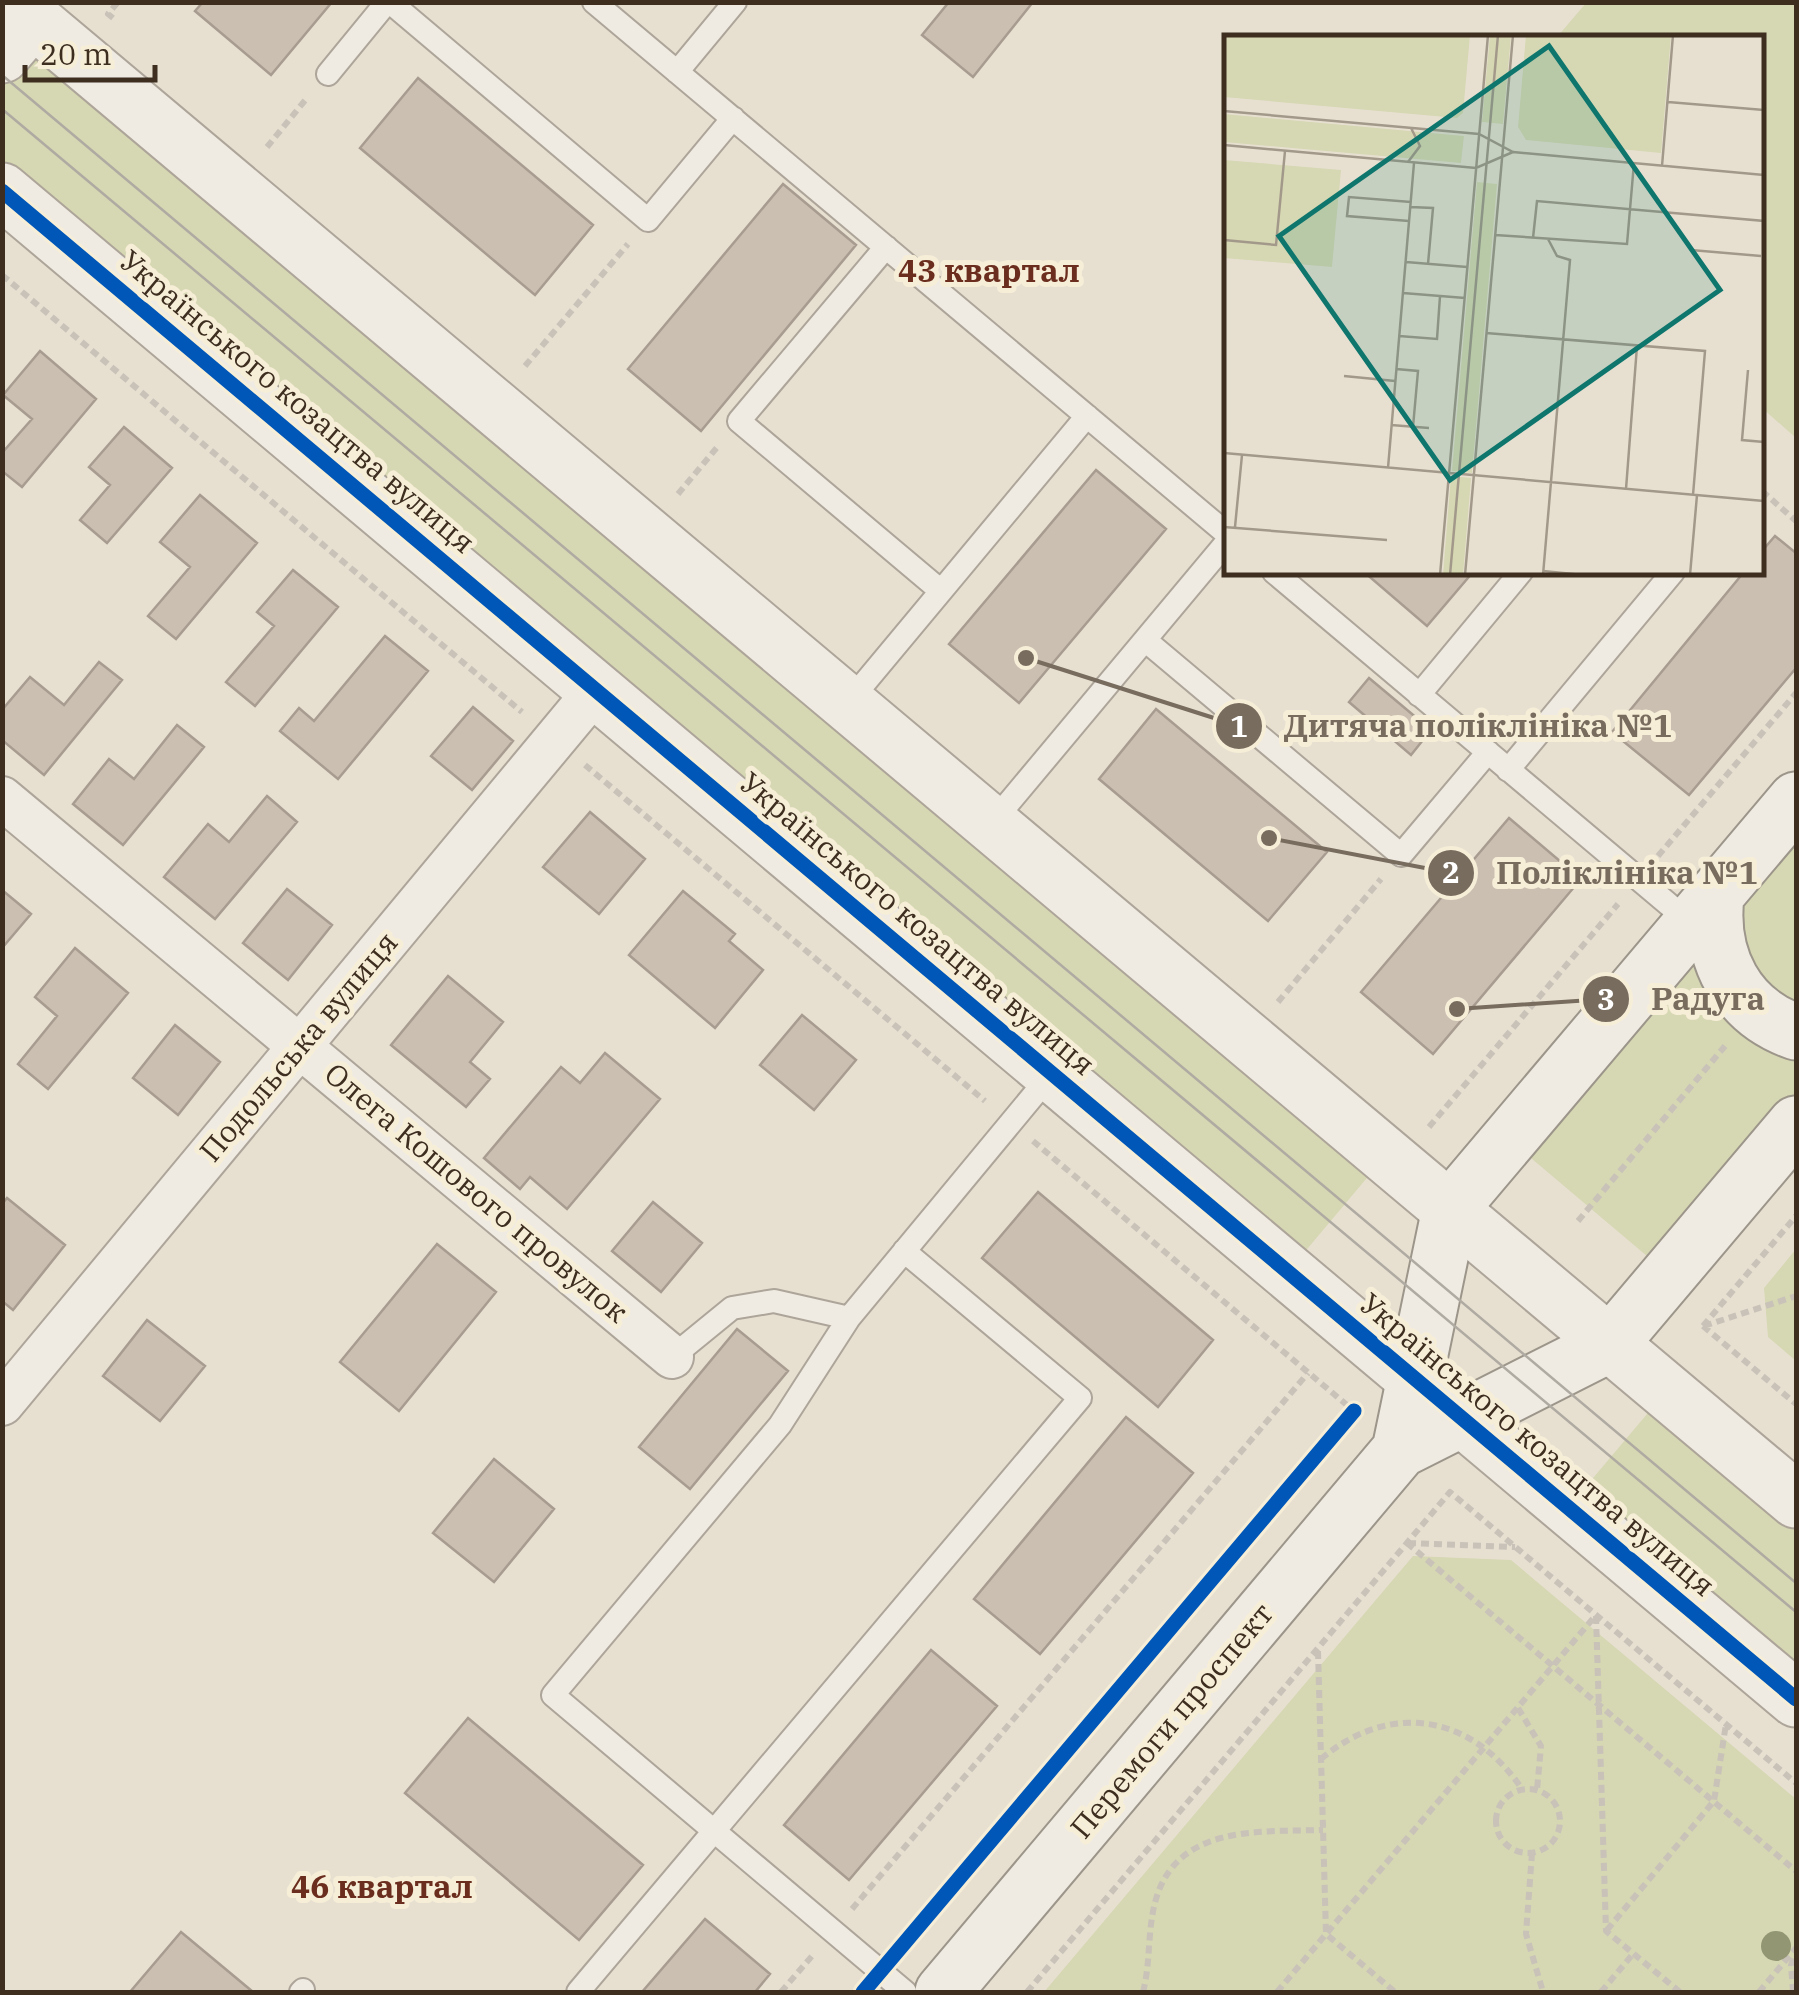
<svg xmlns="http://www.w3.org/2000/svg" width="1799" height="1995" font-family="'IBM Plex Serif',serif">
  <rect width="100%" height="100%" fill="#e7e0d1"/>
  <path fill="#d6d7b3" d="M1586,3H1796V438L1762,408V38L1557,37Z
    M35,39L1377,1166L1297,1261L3,172V78Z
    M1796,832V1094L1654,1262L1525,1153Z
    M1796,1249V1361L1768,1337L1764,1288Z
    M1658,1401L1796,1518V1681L1577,1497Z
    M1413,1556L1511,1560L1796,1799V1992H1044Z"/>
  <path fill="#cbbfb2" stroke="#a89c90" stroke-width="2.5" d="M203,2H332L271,75L195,11Z
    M949,2H1033L973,77L922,35Z
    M418,78L593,225L535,295L360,148Z
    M783,184L856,245L701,431L628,369Z
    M40,351L96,399L22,487L2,471V453L32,419L3,395Z
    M124,427L172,468L107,543L80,520L110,485L89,467Z
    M1096,470L1166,529L1019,703L949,644Z
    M200,495L257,543L176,639L148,616L190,567L160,542Z
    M1775,536L1796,553V668L1689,795L1612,732L1744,572H1762V551Z
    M293,570L338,607L255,706L226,682L274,626L257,612Z
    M1364,572H1473L1427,626Z
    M385,636L428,671L338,779L280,731L299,708L314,721Z
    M99,662L122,680L44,775L2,740V710L30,677L64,705Z
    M1369,678L1431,730L1411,755L1349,702Z
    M473,707L513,741L472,790L431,756Z
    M1156,709L1327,852L1268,921L1099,779Z
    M177,725L204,747L123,845L73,804L109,759L134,779Z
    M267,796L297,822L215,919L164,877L208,824L229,842Z
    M590,812L645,859L599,914L543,867Z
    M1509,818L1581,879L1433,1054L1361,992Z
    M287,889L332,925L288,980L243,943Z
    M2,890L31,914L2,948Z
    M683,891L735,934L729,941L763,970L715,1028L629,955Z
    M75,948L128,993L48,1089L18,1064L57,1016L35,997Z
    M448,976L503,1022L470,1062L490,1079L466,1107L391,1045Z
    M802,1015L856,1060L814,1110L760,1065Z
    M175,1025L220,1062L178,1115L133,1078Z
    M605,1053L660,1099L567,1209L530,1177L520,1189L484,1158L561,1067L580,1083Z
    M1038,1192L1213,1340L1158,1407L982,1258Z
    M7,1198L65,1245L13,1310L2,1301V1204Z
    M653,1202L702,1243L661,1292L612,1251Z
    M437,1244L496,1292L399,1411L340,1362Z
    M147,1320L205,1366L160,1421L103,1376Z
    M737,1329L788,1371L690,1489L639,1447Z
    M1126,1417L1193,1473L1040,1654L974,1599Z
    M494,1459L554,1509L494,1582L433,1533Z
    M931,1650L997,1706L849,1880L784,1825Z
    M468,1718L643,1865L579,1940L405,1793Z
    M705,1919L770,1974L755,1992H642Z
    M181,1932L253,1992H130Z"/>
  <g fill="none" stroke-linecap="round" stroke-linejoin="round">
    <g stroke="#ada599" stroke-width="26">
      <path id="service" d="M390,2L648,220L733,118
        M594,2L1226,533
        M677,72L735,2
        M328,74L387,2
        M886,247L739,421L941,591
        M1274,572L1692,924
        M1145,640L1401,855L1488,752
        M1419,695L1521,572
        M847,704L1087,416
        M1508,770L1673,572
        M991,824L1226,543
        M672,1357L732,1308L774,1301L849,1318
        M301,1992L303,1990
        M578,1992L1080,1398L904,1251
        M905,1992L553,1695L780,1425L849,1318L1052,1073"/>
    </g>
    <g stroke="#ada599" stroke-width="46">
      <path id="minor" d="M2,798L672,1357
        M2,1404L596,690"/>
    </g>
    <g stroke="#ada599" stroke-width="59">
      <path id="tertiary" d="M12,2L1796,1500
        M2,55L32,20
        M2,191L1796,1699"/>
    </g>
    <g stroke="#9c958a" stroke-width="59">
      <path id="secondary" d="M1716,896C1709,957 1736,1011 1796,1032
        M1400,1450L1450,1209L1796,800
        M943,1992L1400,1450L1610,1344L1796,1124"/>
    </g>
    <path stroke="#c8c2b9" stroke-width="6" stroke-dasharray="8 5" stroke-linecap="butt" d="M113,18L108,14L118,2
      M267,147L307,98
      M2,275L522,712
      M525,366L628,244
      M1762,491L1796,521
      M678,494L719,445
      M585,765L985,1101
      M1658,856L1796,693
      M1278,1002L1381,879
      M1429,1127L1618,904
      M1033,1141L1354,1411
      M1578,1221L1725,1046
      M1703,1326L1796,1216
      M1703,1326L1796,1404
      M1704,1326L1796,1296
      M1407,1543L1796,1871
      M1408,1543L1515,1547
      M1596,1616L1606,1931L1680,1992
      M1318,1651L1326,1934L1395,1992
      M1518,1708L1541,1746L1537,1790
      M1321,1759C1391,1700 1472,1715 1522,1789
      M1496 1821a32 32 0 1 1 64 0a32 32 0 1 1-64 0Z
      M1532,1853L1526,1934L1543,1992
      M852,1909L1308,1373
      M1607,1930L1714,1801L1726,1724
      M781,1992L812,1956
      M1027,1992L1450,1492L1796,1783
      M1143,1992C1151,1962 1147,1929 1156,1899C1178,1824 1261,1832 1323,1830
      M1277,1992L1596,1615
      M1601,1992L1633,1954
      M1759,1992L1796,1948
      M1793,1992L1791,1965L1796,1952"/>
    <use href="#service" stroke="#efebe3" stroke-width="22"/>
    <use href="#minor" stroke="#efebe3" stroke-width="42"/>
    <use href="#tertiary" stroke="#efebe3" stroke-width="55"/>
    <use href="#secondary" stroke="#efebe3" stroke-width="55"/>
    <path stroke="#afaaa2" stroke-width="2.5" d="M2,75L1796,1583
      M2,109L1796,1612"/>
    <g stroke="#f7eed8" stroke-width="21">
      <path id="cycleway" d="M2,191L1796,1699
        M863,1992L1354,1411"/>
    </g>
    <use href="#cycleway" stroke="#0057b8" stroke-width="15"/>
  </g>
  <circle fill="#929673" cx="1776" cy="1946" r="15"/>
  <g text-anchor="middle" stroke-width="10" stroke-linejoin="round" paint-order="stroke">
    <g font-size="30" fill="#3d2e20" stroke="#f7eed8">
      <text transform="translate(297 402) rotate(40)" y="10">Українського козацтва вулиця</text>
      <text transform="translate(917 924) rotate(40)" y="10">Українського козацтва вулиця</text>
      <text transform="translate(299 1047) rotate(-50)" y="10">Подольська вулиця</text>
      <text transform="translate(476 1193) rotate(40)" y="10">Олега Кошового провулок</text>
      <text transform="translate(1537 1445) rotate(40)" y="10">Українського козацтва вулиця</text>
      <text transform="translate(1172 1721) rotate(-50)" y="10">Перемоги проспект</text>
    </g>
    <g font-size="32" font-weight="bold" fill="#6b2e1e" stroke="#f7eed8">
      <text x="989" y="282">43 квартал</text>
      <text x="382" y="1898">46 квартал</text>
    </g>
  </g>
  <g transform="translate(1224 35)">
    <rect width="540" height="540" fill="#e7e0d1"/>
    <path d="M0,0H246L239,78L233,83L0,62ZM266,0H287L279,89L258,87ZM302,0H447L437,118L302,105L294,92ZM0,79L240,101L237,128L0,107ZM0,125L117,135L108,232L0,223ZM253,147L273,149L248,438L228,436ZM227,441L247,443L239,540H219Z" fill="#d6d7b3"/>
    <path fill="none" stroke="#a3998a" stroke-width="2.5" d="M444,67L540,75M0,76L255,99L289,117L540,140M0,110L252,133L289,117M184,127L196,111L187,93M438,131L449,0M186,172L209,173L204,229M185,186L123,181L125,162L187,167M271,200L403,209L410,128M309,203L313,166L540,186V237M0,205L52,210L61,116M467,215L537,221M182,227L243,232M179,258L241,263M262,298L481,316L469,460M175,301L213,304L216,261M172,334L194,336L189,392M524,335L518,405L540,407M120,341L171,346M167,390L205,393M0,418L540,466M164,433L190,128M402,454L413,311M0,492L163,505M11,492L18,420M319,536L359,540M216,540L264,0M226,540L274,0M241,540L289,0M319,540L346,225L333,221L324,204M466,540L473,460"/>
    <path fill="#0f766e" fill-opacity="0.15" stroke="#0f766e" stroke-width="5" d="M325,11L496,255L226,445L55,201Z"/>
    <rect width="540" height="540" fill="none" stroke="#3d2e20" stroke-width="5"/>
  </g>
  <path fill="none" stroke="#786c5e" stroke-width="4" d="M1026 658L1239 726M1269 838L1451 873M1457 1009L1606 999"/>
  <g fill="#786c5e" stroke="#f7eed8" stroke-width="4">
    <circle cx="1026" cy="658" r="10"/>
    <circle cx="1269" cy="838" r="10"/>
    <circle cx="1457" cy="1009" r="10"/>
    <circle cx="1239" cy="726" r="25"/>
    <circle cx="1451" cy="873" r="25"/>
    <circle cx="1606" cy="999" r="25"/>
  </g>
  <g font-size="30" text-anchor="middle" font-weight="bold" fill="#fff">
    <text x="1239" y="737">1</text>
    <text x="1451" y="883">2</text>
    <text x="1606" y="1010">3</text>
  </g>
  <g font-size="32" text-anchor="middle" font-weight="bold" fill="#786c5e" stroke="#f7eed8" stroke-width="10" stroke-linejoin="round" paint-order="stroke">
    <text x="1478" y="737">Дитяча поліклініка №1</text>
    <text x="1627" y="884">Поліклініка №1</text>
    <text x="1708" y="1010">Радуга</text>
  </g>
  <rect width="1799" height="1995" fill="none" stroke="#3d2e20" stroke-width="10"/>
  <path d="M25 65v15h130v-15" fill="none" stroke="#3d2e20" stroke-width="5"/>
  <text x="40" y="65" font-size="30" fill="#3d2e20" stroke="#f7eed8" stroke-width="8" paint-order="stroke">20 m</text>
</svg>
